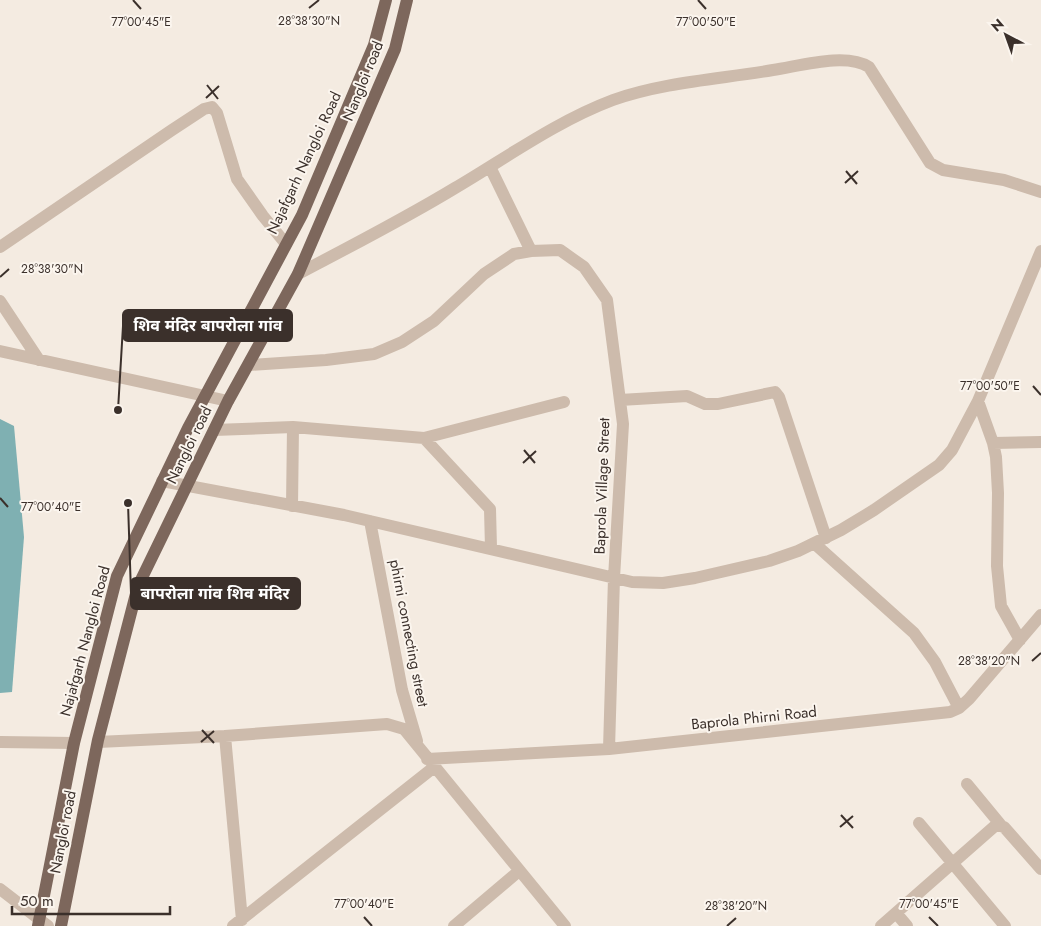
<svg xmlns="http://www.w3.org/2000/svg" width="1041" height="926" font-family="Jost,'Noto Sans Devanagari',sans-serif">
  <rect width="100%" height="100%" fill="#f4ebe1"/>
  <path fill="#7fb0b2" d="M0,419L14,426L24,537L12,692L0,693Z"/>
  <g fill="none" stroke-linecap="round" stroke-linejoin="round">
    <path stroke="#cdbbac" stroke-width="12" d="M490,167L531,251
      M0,247L172,130L204,109L212,107L217,113L237,179L263,216L286,244
      M298,274C351,246 404,219 455,188C506,158 557,121 613,100C664,82 721,79 773,70C800,66 846,52 869,67L930,163L943,170L1004,180L1041,192
      M0,301L39,360
      M0,351L228,401
      M249,365L326,360L374,354L402,342L434,321L484,274L514,254L531,251L560,250L584,267L607,300L623,424L614,578L609,749
      M620,400L687,396L705,404H718L775,392L779,397L826,538
      M978,401L993,443L996,457L998,493L997,566L1001,606L1020,640
      M214,430L293,427L424,438L564,402
      M424,438L490,509L491,548
      M993,443L1041,442
      M162,481L344,515L632,582L663,583L695,578L769,561L798,551L841,530L874,510L939,465L952,450L978,401L1041,251
      M292,506L293,427
      M370,521L402,690L417,741
      M815,544L914,633L935,662L959,708
      M225,736L242,920
      M0,742L74,743
      M98,742L225,736L387,724L404,729L565,926
      M427,759L609,749L950,712L959,708L969,699L1041,615
      M967,784L1000,824
      M919,823L1005,926
      M0,889L48,926
      M896,913L907,926
      M233,926L433,768
      M454,926L519,871
      M881,926L996,825L1004,827L1041,869"/>
    <path stroke="#7d675c" stroke-width="12" d="M38,926L74,743L117,576L188,428L302,215L374,45L386,0
      M61,926L98,740L138,586L228,401L298,274L395,49L407,0"/>
  </g>
  <path fill="none" stroke="#3b302b" stroke-width="2" d="M133,0L141,9M698,0L706,9M309,8L319,0M207,85L218,99M206,98L219,86M846,171L857,184M845,183L858,171M0,277L9,269M1033,386L1041,395M524,450L535,463M523,463L536,451M0,498L8,507M1032,661L1041,653M202,730L214,743M201,742L214,731M841,815L853,828M840,827L853,816M364,917L372,926M929,917L938,926M727,926L736,918"/>
  <g text-anchor="middle" stroke-width="4" stroke-linejoin="round" paint-order="stroke">
    <g font-size="15" fill="#3b302b" stroke="#fbf5ee">
      <text transform="translate(363 81) rotate(-68)" y="5">Nangloi road</text>
      <text transform="translate(304 163) rotate(-65)" y="5">Najafgarh Nangloi Road</text>
      <text transform="translate(189 445) rotate(-64)" y="5">Nangloi road</text>
      <text transform="translate(602 486) rotate(-88)" y="5">Baprola Village Street</text>
      <text transform="translate(409 633) rotate(79)" y="5">phirni connecting street</text>
      <text transform="translate(85 641) rotate(-75)" y="5">Najafgarh Nangloi Road</text>
      <text transform="translate(754 718) rotate(-6)" y="5">Baprola Phirni Road</text>
      <text transform="translate(63 832) rotate(-79)" y="5">Nangloi road</text>
    </g>
  </g>
  <g font-size="12" text-anchor="middle" fill="#3b302b" stroke="#fbf5ee" stroke-width="4" stroke-linejoin="round" paint-order="stroke">
    <text x="309" y="25">28°38'30"N</text>
    <text x="141" y="26">77°00'45"E</text>
    <text x="706" y="26">77°00'50"E</text>
    <text x="52" y="273">28°38'30"N</text>
    <text x="990" y="390">77°00'50"E</text>
    <text x="51" y="511">77°00'40"E</text>
    <text x="989" y="665">28°38'20"N</text>
    <text x="364" y="908">77°00'40"E</text>
    <text x="929" y="908">77°00'45"E</text>
    <text x="736" y="910">28°38'20"N</text>
  </g>
  <path fill="none" stroke="#3b302b" stroke-width="2" d="M118 410L123 326M128 503L131 593"/>
  <g fill="#3b302b" stroke="#fbf5ee" stroke-width="2">
    <circle cx="118" cy="410" r="5"/>
    <circle cx="128" cy="503" r="5"/>
  </g>
  <g fill="#3b302b" stroke="#3b302b" stroke-width="2">
    <rect x="123" y="310" width="169" height="31" rx="5"/>
    <rect x="131" y="578" width="169" height="31" rx="5"/>
  </g>
  <g font-size="16" text-anchor="middle" font-weight="bold" fill="#fff">
    <text x="208" y="331">शिव मंदिर बापरोला गांव</text>
    <text x="215" y="599">बापरोला गांव शिव मंदिर</text>
  </g>
  <g transform="translate(1006 35) rotate(319)" stroke="#fbf5ee" stroke-width="4" paint-order="stroke">
  <path d="M0-4L9 19L0 12L-9 19Z" fill="#3b302b"/>
  <text y="-8" font-size="14" font-weight="bold" text-anchor="middle" fill="#3b302b">N</text>
  </g>
  <path d="M12 906v8h158v-8" fill="none" stroke="#3b302b" stroke-width="2.5"/>
  <text x="20" y="906" font-size="15" fill="#3b302b" stroke="#fbf5ee" stroke-width="4" paint-order="stroke">50 m</text>
</svg>
